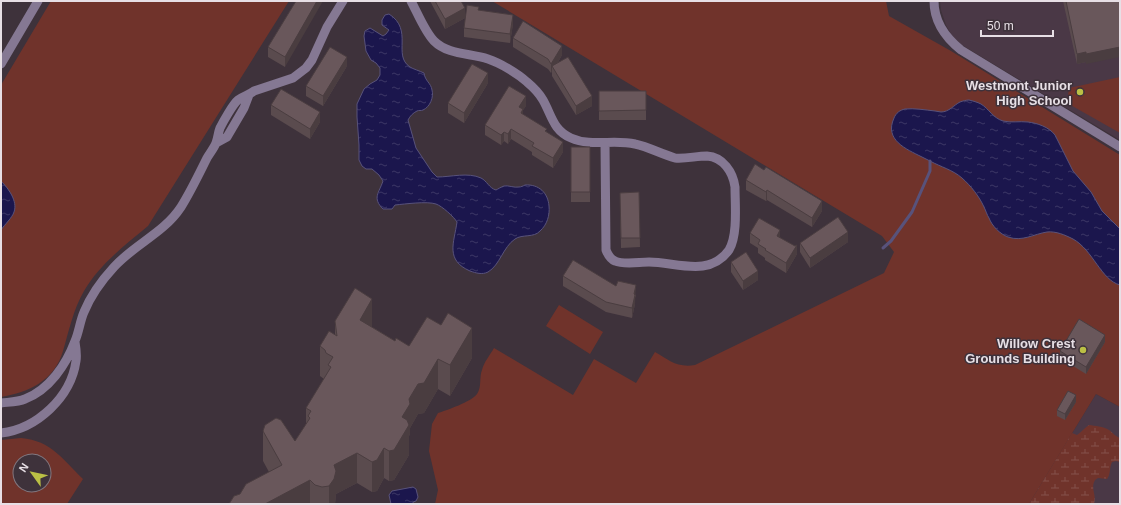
<svg xmlns="http://www.w3.org/2000/svg" width="1121" height="505" font-family="Helvetica,sans-serif">
  <defs>
    <pattern id="wetland-marsh" width="20" height="14" patternUnits="userSpaceOnUse"><rect width="20" height="14" fill="#70332b"/><path d="M1 5h8M5 5V1M11 12h8M15 12V8" fill="none" stroke="#84504a"/></pattern>
    <pattern id="water-ripples" width="26" height="14" patternUnits="userSpaceOnUse"><rect width="26" height="14" fill="#1b164d"/><path d="M2 4q2-2 4 0t4 0M15 11q2-2 4 0t4 0" fill="none" stroke="#3c3766"/></pattern>
  </defs>
  <rect width="100%" height="100%" fill="#3e323b"/>
  <path fill="#4a3846" d="M940,1H1120V140L962,45L952,36L946,25L941,10Z
    M1096,394L1120,407V504H1029Z"/>
  <path fill="#70332b" fill-rule="evenodd" d="M51,1H289L148,226C124,246 100,264 84,291C73,310 69,331 63,351C54,381 29,392 1,397V85Z
    M492,1H886L889,16L951,51L1120,155V407L1096,394L1029,504H435L438,490L429,451L432,424L438,413C447,410 471,402 477,394C482,387 479,377 482,370C484,362 490,355 494,348L573,395L594,359L636,383L655,352C669,360 677,368 695,365L884,273L894,252L882,236Z
    M1120,77V133L1067,103L1069,88Z
    M559,305L603,332L590,354L546,326Z
    M21,438C52,441 62,459 83,479L67,504H1V440ZM20,461H44V485H20Z"/>
  <path fill="url(#wetland-marsh)" d="M1089,425C1095,426 1103,426 1109,430C1113,433 1115,436 1120,438V462L1116,461L1112,462C1109,468 1111,474 1107,479L1098,478L1095,480C1090,488 1097,495 1094,504H1029L1072,433L1077,435C1082,432 1084,428 1089,425Z"/>
  <path fill="url(#water-ripples)" stroke="#58527b" d="M389,14C414,30 392,55 410,67C413,69 420,71 424,73C425,81 431,83 432,90C434,97 430,107 423,110C421,111 419,110 417,111C413,113 410,116 408,120L416,148L432,172L437,177C451,177 468,172 481,178C487,181 489,188 496,190C498,189 501,187 504,186C508,185 514,188 519,187C521,187 523,186 525,185C539,184 548,193 549,206C550,215 547,225 540,231C534,238 522,234 515,239C503,247 500,265 488,272C482,275 476,273 470,271C445,260 454,243 457,222C454,217 442,206 436,204C427,201 405,204 395,205L392,209H383C372,198 379,193 383,181L379,175L372,169H366L362,166L359,160V145L357,117V104L364,89L370,84L377,80L380,75V68L376,63L371,60L366,51L364,36L365,31L370,28L383,36L386,34L389,30L382,25V20L385,15Z
    M969,100C973,101 977,102 981,104C989,109 993,118 1003,121C1011,123 1019,121 1028,122C1037,123 1049,127 1055,135L1073,171L1091,192L1102,211L1120,229V285C1101,280 1093,250 1073,239C1065,235 1056,231 1047,232C1034,234 1022,242 1008,237C1000,234 992,226 989,218C987,215 986,211 984,207C979,196 971,186 962,178C953,170 941,167 930,161C927,160 925,158 922,157C906,149 884,140 894,118C896,113 900,110 905,109C914,108 926,110 935,111C937,111 939,112 941,112C949,112 954,105 960,102C963,101 966,100 969,100Z
    M1,181C8,188 18,201 14,212C12,218 5,224 1,230Z
    M413,487L416,489L418,497L416,501L413,502V504H391L389,495L392,491Z"/>
  <g fill="none" stroke-linecap="round" stroke-linejoin="round">
    <path stroke="#58527b" stroke-width="3" d="M883,248L891,241L912,212L930,171V161"/>
    <path stroke="#857893" stroke-width="9" d="M411,1C417,12 425,32 434,41C448,55 470,53 488,59C500,63 517,73 527,82C533,87 539,93 543,100C552,116 553,130 571,138C591,147 614,139 635,144C649,147 661,154 675,158C686,159 696,156 707,156C723,157 733,172 735,187C735,205 738,235 729,250C709,278 676,262 649,262C639,262 624,265 615,261C610,259 608,255 606,250L605,143
      M934,1C934,22 946,38 961,50L1120,147
      M1,64L38,1
      M216,143L227,137L244,108L249,95
      M1,403C9,402 18,402 25,399C49,390 66,365 75,341C79,332 80,321 84,312C91,295 102,280 114,267C135,244 164,233 181,207C191,191 199,174 207,158C210,153 214,148 216,143C218,138 218,133 220,128C223,122 233,104 238,100C243,96 249,95 254,91L293,78L306,68L312,60L327,27L343,1
      M1,433C37,429 71,397 76,361C77,355 76,348 75,342"/>
  </g>
  <path fill="#5a4b4e" d="M296,1L285,67L268,57V47Z
    M430,1H461L465,18L445,29Z
    M1063,1H1120L1086,64V62L1077,64Z
    M479,10L513,24L510,43L464,37V28Z
    M513,38L562,55L557,64L592,106L576,115L552,76V71L551,73L548,69L513,47Z
    M347,66L323,106L306,96V86Z
    M488,83L464,123L448,113V103Z
    M599,91H646V120H599Z
    M271,105L320,122L310,139L271,115Z
    M526,106L523,110V114L547,132L563,152L553,168L532,155V152L511,139L508,144L504,141L501,145L485,135V125Z
    M571,147H590V202H571Z
    M746,180L822,211L812,227L767,200L766,201L746,190Z
    M639,192L640,247L621,248L620,193Z
    M750,233L780,238L797,254L786,273L765,260V258L758,253V248L750,243Z
    M848,242L810,268L800,252V243Z
    M731,262L758,280L743,290L731,272Z
    M563,276L616,286L636,295L635,298V304L632,318L606,312L563,286Z
    M335,321L372,327L395,341L409,346L472,358L450,396L438,389L424,413L418,414L410,428V434L409,436V455L394,480L389,481L384,478L377,491L372,492L357,483L336,494L335,504H229L240,494L269,472L263,461V431L295,441L306,424V408L324,379L320,376V346L335,335Z
    M1105,342L1086,374L1060,358V351Z
    M1076,402L1065,420L1057,416V410Z"/>
  <path fill="#4a3d40" d="M317,1H323L285,67V57Z
    M465,8V18L445,29V19Z
    M513,15V24L510,43V34Z
    M562,46V55L554,69L552,66V71L551,73V64Z
    M1120,47V57L1086,64V54Z
    M1086,52V62L1077,64V54Z
    M347,57V66L323,106V96Z
    M488,73V83L464,123V113Z
    M526,96V106L523,110V119L519,107Z
    M592,96V106L576,115V106Z
    M320,112V122L310,139V129Z
    M511,129V139L508,144V134Z
    M504,132V141L501,145V135Z
    M563,142V152L553,168V158Z
    M767,190V200L766,201V192Z
    M822,201V211L812,227V218Z
    M780,230V240L777,236Z
    M848,232V242L810,268V258Z
    M797,245V254L786,273V263Z
    M758,271V280L743,290V281Z
    M636,285L635,304L632,318V308L634,294Z
    M372,299V329L360,320Z
    M472,328V358L450,396V365Z
    M1105,335V342L1086,374V367Z
    M438,359V389L424,413L418,414L410,428V434L409,436V455L394,480L389,481V451L409,399L418,384Z
    M1076,395V402L1065,420V414Z
    M384,448V478L377,491L372,492V462Z
    M357,453V483L336,494L335,504H329V486L334,465Z
    M310,480V504H265Z"/>
  <path fill="#69575b" stroke="#4a3d40" d="M296,1H317L285,57L268,47Z
    M435,1H461L465,8L445,19Z
    M1066,1H1120V47L1086,54V52L1077,54Z
    M467,5L479,7L478,10L513,15L510,34L464,28Z
    M523,21L562,46L551,64L548,59L513,38Z
    M330,47L347,57L323,96L306,86Z
    M568,57L592,96L576,106L552,66Z
    M472,64L488,73L464,113L448,103Z
    M509,86L526,96L519,107L523,109L521,113L547,129L545,131L563,142L553,158L532,146L534,143L511,129L508,134L504,132L501,135L485,125Z
    M281,89L320,112L310,129L271,105Z
    M599,91H646V110L599,111Z
    M571,147H590V192H571Z
    M755,164L764,170L766,167L822,201L812,218L767,190L766,192L746,180Z
    M639,192L640,238H621L620,193Z
    M838,217L848,232L810,258L800,243Z
    M759,218L780,230L777,236L795,246L797,245L786,263L765,250L766,249L758,244L760,240L750,233Z
    M746,252L758,271L743,281L731,262Z
    M573,260L616,286L618,281L636,285L634,294L635,295L632,308L606,302L563,276Z
    M355,288L372,299L360,320L395,341L396,338L409,346L427,317L441,325L448,313L472,328L450,365L438,359L424,383L418,384L409,399L410,404L402,417L407,420L409,425L394,450L389,451L384,448L377,460L372,462L357,453L334,465L336,471L334,479L329,486L322,487L315,485L310,480L265,504H229L234,496L240,494L246,484L282,465L263,431L265,425L276,418L281,420L295,441L310,418L308,416L311,411L306,408L331,367L328,365L333,357L326,353L325,350L320,346L329,331L337,336L335,321Z
    M1079,319L1105,335L1086,367L1060,351Z
    M1068,391L1076,395L1065,414L1057,410Z"/>
  <g fill="#bbc045" stroke="#3e323b" stroke-width="1.5">
    <circle cx="1080" cy="92" r="4"/>
    <circle cx="1083" cy="350" r="4"/>
  </g>
  <g text-anchor="middle" stroke-width="3" stroke-linejoin="round" paint-order="stroke">
    <g font-size="13" font-weight="bold" fill="#e7dfe5" stroke="#3e323b" text-anchor="end">
      <text x="1072" y="90">Westmont Junior<tspan x="1072" dy="15">High School</tspan></text>
      <text x="1075" y="348">Willow Crest<tspan x="1075" dy="15">Grounds Building</tspan></text>
    </g>
  </g>
  <rect width="1121" height="505" fill="none" stroke="#e7dfe5" stroke-width="4"/>
  <g transform="translate(32 473) rotate(303)"><circle r="19" fill="#3e323b" stroke="#82777f"/>
  <path d="M0-3L7 15L0 10L-7 15Z" fill="#bbc045"/>
  <text y="-6" font-size="11" font-weight="bold" text-anchor="middle" fill="#e7dfe5">N</text>
  </g>
  <path d="M981 30v6h72v-6" fill="none" stroke="#e7dfe5" stroke-width="2"/>
  <text x="987" y="30" font-size="12" fill="#e7dfe5" stroke="#3e323b" stroke-width="3" paint-order="stroke">50 m</text>
</svg>
